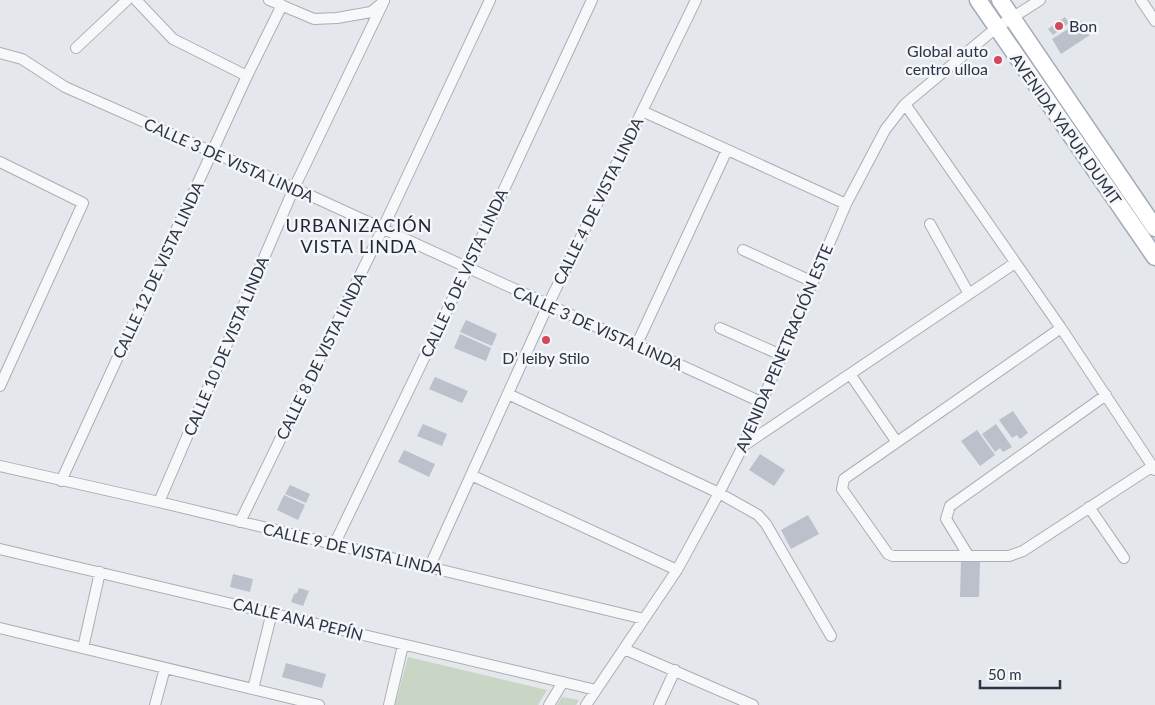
<svg xmlns="http://www.w3.org/2000/svg" width="1155" height="705" font-family="Lato,sans-serif">
  <rect width="100%" height="100%" fill="#e4e7ec"/>
  <path fill="#c9d6c5" d="M408,657L547,690L538,705H395Z
    M562,697L579,700L576,705H557Z"/>
  <path fill="#bbc0ca" d="M1065,17L1069,23L1053,35L1048,29Z
    M1081,21L1090,35L1061,54L1052,39Z
    M466,320L497,334L492,346L460,332Z
    M460,334L491,348L486,361L454,348Z
    M435,377L468,391L462,403L429,389Z
    M1013,411L1028,433L1020,439L1017,435L1012,438L999,420Z
    M423,424L447,434L442,446L417,436Z
    M996,424L1012,447L1003,452L1000,448L995,452L982,434Z
    M977,430L995,455L980,466L961,441Z
    M404,450L435,464L429,477L398,462Z
    M760,454L785,470L774,486L749,470Z
    M290,485L310,494L306,503L285,494Z
    M284,495L305,505L298,520L277,510Z
    M808,515L819,534L791,549L781,530Z
    M961,562H980L979,597H960Z
    M233,574L253,579L250,592L230,587Z
    M299,588L309,591L303,606L291,602L294,594L297,593Z
    M286,663L326,674L322,688L282,677Z"/>
  <g fill="none" stroke-linecap="round" stroke-linejoin="round">
    <g stroke="#a9aeb7" stroke-width="12">
      <path id="street" d="M136,0L173,39L247,76
        M269,0L314,19L337,18L371,12L382,3
        M1141,0L1155,21
        M76,48L127,0
        M0,53L22,59L65,87L294,188L761,402
        M905,104L1061,328L1155,470
        M642,111L846,204
        M0,162L83,203L0,386
        M930,224L969,294
        M743,250L813,282
        M720,328L781,355
        M1061,328L844,479L842,489L888,554L893,556H1009L1023,551L1153,466
        M636,346L727,150
        M850,374L896,441
        M508,394L719,493L758,515L766,524L831,636
        M743,446L1015,263
        M0,466L159,502L644,619
        M471,475L677,570
        M61,481L247,76L282,5
        M159,502L294,188L384,1
        M1089,507L1124,558
        M240,522L382,230L490,0
        M334,545L467,269L592,0
        M0,549L596,690
        M968,555L946,519L950,506L1106,395
        M429,568L548,305L696,0
        M0,628L319,705
        M83,648L100,572
        M624,649L753,705
        M253,689L272,612
        M155,705L165,668
        M389,705L403,645
        M549,705L563,682
        M586,705L677,570L719,493L743,446L846,204L885,130L905,104L996,28L1040,0
        M659,705L675,670"/>
    </g>
    <g stroke="#a3abb8" stroke-width="19">
      <path id="primary" d="M978,0L1155,257
        M1000,0L1155,228"/>
    </g>
    <use href="#street" stroke="#f7f8fa" stroke-width="10"/>
    <use href="#primary" stroke="#fff" stroke-width="16"/>
  </g>
  <g fill="#d1495b" stroke="#f4f6f9" stroke-width="2">
    <circle cx="1059" cy="26" r="5"/>
    <circle cx="998" cy="60" r="5"/>
    <circle cx="546" cy="340" r="5"/>
  </g>
  <g text-anchor="middle" stroke-width="5" stroke-linejoin="round" paint-order="stroke">
    <g font-size="16" fill="#2b3445" stroke="#f4f6f9" text-anchor="start">
      <text x="1069" y="32">Bon</text>
      <text x="988" y="57" text-anchor="end">Global auto<tspan x="988" dy="18">centro ulloa</tspan></text>
      <text x="546" y="364" text-anchor="middle">D’ leiby Stilo</text>
    </g>
    <g font-size="16" fill="#2b3445" stroke="#f4f6f9">
      <text transform="translate(1066 129) rotate(55)" y="6">AVENIDA YAPUR DUMIT</text>
      <text transform="translate(229 160) rotate(24)" y="6">CALLE 3 DE VISTA LINDA</text>
      <text transform="translate(598 201) rotate(-64)" y="6">CALLE 4 DE VISTA LINDA</text>
      <text transform="translate(158 270) rotate(-65)" y="6">CALLE 12 DE VISTA LINDA</text>
      <text transform="translate(464 273) rotate(-65)" y="6">CALLE 6 DE VISTA LINDA</text>
      <text transform="translate(598 328) rotate(24)" y="6">CALLE 3 DE VISTA LINDA</text>
      <text transform="translate(226 346) rotate(-67)" y="6">CALLE 10 DE VISTA LINDA</text>
      <text transform="translate(784 348) rotate(-67)" y="6">AVENIDA PENETRACIÓN ESTE</text>
      <text transform="translate(321 356) rotate(-64)" y="6">CALLE 8 DE VISTA LINDA</text>
      <text transform="translate(353 549) rotate(13)" y="6">CALLE 9 DE VISTA LINDA</text>
      <text transform="translate(298 619) rotate(14)" y="6">CALLE ANA PEPÍN</text>
    </g>
    <g font-size="18" letter-spacing="1" fill="#1d2536" stroke="#f4f6f9">
      <text x="359" y="232">URBANIZACIÓN<tspan x="359" dy="21">VISTA LINDA</tspan></text>
    </g>
  </g>
  <path d="M980 680v8h80v-8" fill="none" stroke="#2b3445" stroke-width="2.5"/>
  <text x="988" y="680" font-size="15" fill="#2b3445" stroke="#f4f6f9" stroke-width="4" paint-order="stroke">50 m</text>
</svg>
